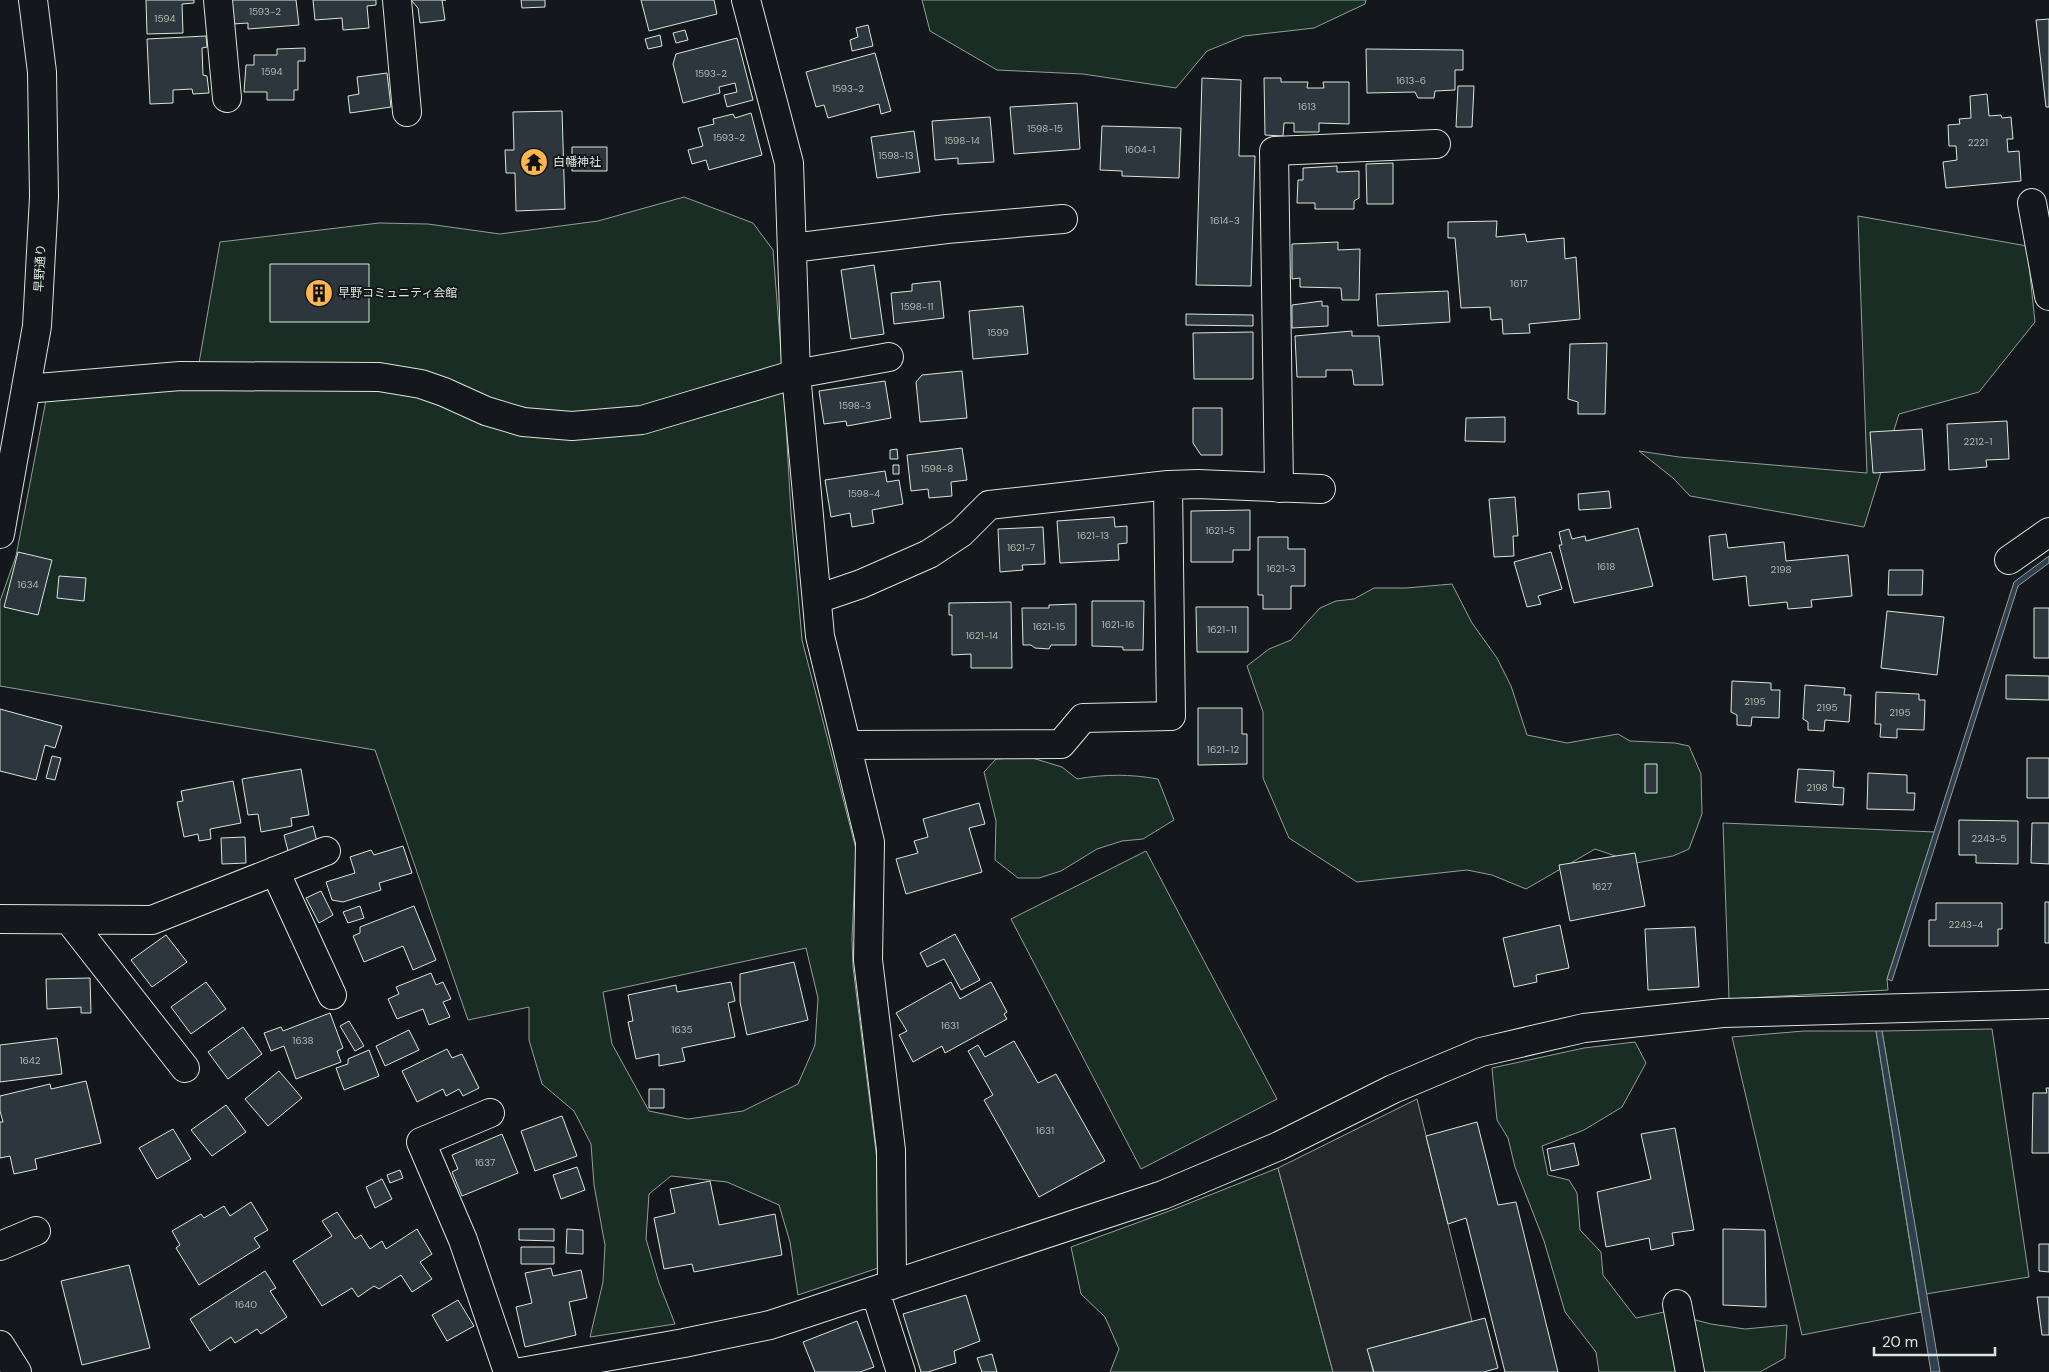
<svg xmlns="http://www.w3.org/2000/svg" width="2049" height="1372" font-family="'DM Sans','Noto Sans JP',sans-serif">
  <rect width="100%" height="100%" fill="#14181c"/>
  <path fill="#1a2d24" stroke="#939e99" fill-rule="evenodd" d="M922,0H1366L1365,4L1314,28L1244,36L1207,51L1176,88L1083,74L997,70L930,31Z
    M684,197L753,223L773,250L784,390L791,513L802,640L856,849L852,939L853,967L877,1160L878,1268L798,1295L790,1242L779,1205L727,1182L671,1176L649,1194L646,1239L659,1283L675,1324L590,1337L603,1282L605,1245L594,1185L591,1144L574,1111L542,1084L529,1040V1007L468,1020L375,750L0,686V601L16,556L46,400L195,386L220,242L379,223L428,224L500,234L598,221ZM806,948L818,998L815,1045L798,1084L743,1111L688,1119L649,1111L612,1044L603,992Z
    M1858,216L2027,246L2035,322L1979,392L1899,414L1864,527L1690,496L1673,478L1639,451L1679,457L1867,473Z
    M1452,584L1472,623L1497,658L1511,686L1527,735L1567,743L1618,734L1630,741L1675,743L1689,746L1701,774L1702,814L1689,849L1673,856L1636,863L1595,849L1526,889L1492,875L1467,870L1357,882L1289,838L1263,778V712L1247,666L1269,649L1291,640L1320,608L1336,601L1354,599L1374,588H1406Z
    M1029,757L1062,767L1077,779C1105,774 1130,774 1158,779L1174,820L1143,839L1122,841L1097,849L1061,871L1039,878H1018L995,860L996,821L984,772L996,759Z
    M1723,823L1935,832L1887,979L1888,990L1729,999Z
    M1146,851L1277,1099L1141,1169L1011,919Z
    M1992,1029L2029,1277L1926,1294L1882,1031Z
    M1804,1031H1876L1921,1312L1802,1335L1732,1037Z
    M1635,1042L1646,1063L1622,1107L1584,1130L1542,1146L1548,1175L1569,1180L1577,1193L1580,1230L1601,1252L1603,1275L1636,1318L1664,1312L1711,1324L1745,1329L1787,1325L1785,1358L1760,1372H1599L1596,1352L1565,1312L1544,1241L1515,1167L1508,1138L1497,1120L1492,1068L1584,1048Z
    M1278,1168L1333,1372H1110L1119,1349L1105,1317L1081,1294L1071,1247L1172,1210Z"/>
  <path fill="#24282b" stroke="#939e99" d="M1417,1099L1472,1321L1368,1349L1373,1372H1333L1278,1168Z"/>
  <path fill="#2f3f4d" stroke="#939e99" d="M2049,556V563L2018,586L1892,981L1887,979L2014,582Z
    M1876,1031H1882L1940,1372H1931Z"/>
  <path fill="#2c363c" stroke="#d8e6dc" d="M146,0H194V3L182,4L183,33L147,34Z
    M231,0H296L299,25L248,29V23L233,24Z
    M313,0H376V5L367,6L369,28L343,30L342,18L315,20Z
    M411,0H446H442L445,20L420,23L418,8Z
    M521,0H545V7L522,8Z
    M641,0H714L717,14L649,31Z
    M2049,19V107H2046L2036,20Z
    M868,25L873,46L852,51L850,40L858,37L856,28Z
    M685,30L688,40L676,43L673,33Z
    M660,35L662,46L648,49L645,39Z
    M206,36L207,47L202,48L203,75L207,76L209,93L193,94L192,89L173,90V103L150,104L147,39Z
    M737,38L753,100L727,107L724,95L737,92L735,83L719,87L720,93L683,103L673,64L676,54Z
    M305,48V61H298V90H294V100H267V92H244L246,65H254V55H277V49Z
    M1366,49L1463,50V70H1455V90L1435,91L1434,98H1418L1415,92L1367,93Z
    M875,53L891,111L881,114L879,104L828,118L824,105L816,107L806,72Z
    M387,73L391,107L350,113L348,96L359,94L357,77Z
    M1202,78L1241,80L1239,156H1255L1251,286L1196,285Z
    M1264,78H1281V82H1308L1307,88H1324L1323,82H1349V124L1319,123V132H1294V123H1284L1283,136L1265,135Z
    M1458,86H1474L1472,127H1456Z
    M1987,94L1989,116L2001,115L2002,118L2011,117L2013,139H2007L2008,152L2019,151L2021,181L1946,188L1943,162L1957,160L1956,146H1949L1948,125L1960,124L1959,119L1971,118L1970,96Z
    M1077,103L1080,149L1014,154L1010,107Z
    M562,111L565,209L516,211L515,173H506L505,150H514L513,112Z
    M751,113L762,155L709,170L706,160L692,164L688,150L703,146L698,128L714,124L713,119L733,114L735,118Z
    M990,117L994,162L958,164V158L935,160L932,121Z
    M1102,126L1181,128L1179,178L1122,176V171L1100,170Z
    M914,131L920,172L877,178L871,137Z
    M572,147H607V171H572Z
    M1393,163V204H1367L1366,164Z
    M1337,166V172L1359,171V198L1354,201V209H1315V203H1297L1298,180H1303V168Z
    M1497,221L1496,237L1525,234L1527,242L1564,238L1565,259L1576,257L1580,319L1529,324L1530,333L1503,334L1502,319L1491,320L1490,307L1461,308L1455,238H1448V222Z
    M1338,242V250L1360,249L1359,300H1342L1341,288L1300,287V278L1292,279V244Z
    M270,264H369V322H270Z
    M874,265L884,334L851,339L841,270Z
    M940,281L944,318L894,324L891,293L912,291V284Z
    M1448,291L1450,322L1378,326L1376,294Z
    M1322,301V306H1328V326L1292,328V305Z
    M1023,306L1028,354L973,359L969,311Z
    M1186,314L1253,315V326L1186,325Z
    M1352,331V336H1379L1383,385H1354L1352,370H1326V377H1297L1295,336Z
    M1253,332V379H1194L1193,333Z
    M1607,343L1605,414H1578V402L1568,399L1570,344Z
    M962,371L967,418L920,422L916,382L922,375Z
    M885,381L891,418L847,426L846,421L824,424L819,391Z
    M1193,408H1222V455H1201L1193,443Z
    M1505,417V442L1465,441L1466,418Z
    M2007,421L2009,459L1986,460L1987,467L1949,470L1947,424Z
    M1922,429L1925,470L1873,473L1870,432Z
    M962,448L967,480L951,482L952,496L929,498L928,489L911,491L907,455Z
    M897,449L898,459H890V450Z
    M893,465H899V474H893Z
    M885,471L887,482L899,480L903,504L872,510L874,523L852,527L850,513L831,517L825,480Z
    M1609,491L1611,508L1579,510L1578,494Z
    M1515,497L1518,536H1513L1514,556L1494,557L1489,499Z
    M1250,510V550H1233V562H1191V511Z
    M1114,517L1115,527L1127,526V543L1118,544L1119,560L1060,563L1057,521Z
    M1043,527L1045,564L1022,565L1023,570L1000,572L998,529Z
    M1638,528L1653,586L1574,603L1559,545H1562L1559,532L1569,529L1572,539L1585,536L1586,541Z
    M1726,534L1728,548L1784,542L1786,561L1848,555L1852,596L1811,600L1812,607L1788,609L1787,602L1749,606L1746,576L1713,580L1709,536Z
    M1258,537H1288V549H1305V586H1291V609H1263V595H1258Z
    M18,552L52,560L38,615L4,607Z
    M1551,552L1562,589L1538,596L1541,604L1527,607L1514,562Z
    M1889,570H1923L1922,595H1888Z
    M59,576L86,578L84,601L57,598Z
    M1092,601H1144L1143,650H1123V647L1092,646Z
    M1011,602L1012,668H971V654L952,655V615H949V603Z
    M1076,604V645H1051L1049,649L1035,648L1031,645H1023L1022,608H1049V605Z
    M1196,607H1248V652H1197Z
    M2034,608H2049V658H2034Z
    M1887,611L1944,617L1937,675L1881,668Z
    M2006,675L2049,676V700L2006,699Z
    M1732,681L1771,683V690H1780L1779,718L1752,717L1751,726L1737,725V715L1731,712Z
    M1805,685L1845,688L1844,695H1851L1849,722L1825,720L1824,731L1808,730V722L1803,719Z
    M1876,692L1919,694V700H1925L1924,730L1897,729V738L1880,737L1881,724H1875Z
    M1198,708H1242V734H1247V764L1198,765Z
    M0,709L62,726L55,748L45,745L36,780L0,771Z
    M52,756L61,758L55,780L46,778Z
    M2027,758H2049V798H2027Z
    M1645,764H1657V793H1645Z
    M301,769L309,815L291,818L292,826L261,832L258,814L248,815L242,779Z
    M1798,769L1834,771L1833,787L1844,788L1843,805L1795,802Z
    M1868,773L1907,775V793H1915L1914,810L1867,809Z
    M233,781L241,823L210,829L211,839L199,841L198,834L184,837L177,802L183,801L181,791Z
    M979,803L985,824L969,828L982,872L906,894L896,859L918,853L914,841L928,837L923,819Z
    M1959,820L2018,821V864L1976,863V855H1959Z
    M2032,823H2049V864L2031,863Z
    M313,826L317,842L288,851L284,835Z
    M245,837L246,863L222,864L221,838Z
    M403,846L412,873L379,883L381,890L343,902L332,900L326,882L355,873L350,857L371,850L374,855Z
    M1635,853L1645,906L1570,921L1559,865Z
    M321,891L333,915L319,923L306,898Z
    M2045,902H2049V943H2045Z
    M1936,903H2002V929H1998V946H1929V920H1936Z
    M360,906L364,918L348,923L343,912Z
    M414,906L436,960L413,970L403,946L364,962L353,936L360,933V927Z
    M1560,925L1569,968L1536,975L1537,982L1514,987L1503,938Z
    M1695,927L1699,987L1648,990L1645,929Z
    M955,934L980,980L961,990L944,959L927,967L920,953Z
    M166,935L187,962L152,987L131,960Z
    M794,962L808,1020L747,1035L740,1002V974Z
    M431,973L436,985L443,982L451,999L443,1002L450,1017L429,1025L423,1009L397,1019L388,999L399,994L396,987Z
    M90,978L91,1013H81V1007L47,1009L46,979Z
    M206,982L226,1009L191,1034L171,1007Z
    M731,982L735,1001L728,1003L735,1037L682,1048L685,1061L659,1066V1054L636,1059L628,1022L633,1021L628,995L676,985L677,992Z
    M951,982L960,999L991,982L1007,1012L1004,1014L1007,1019L945,1053L942,1046L913,1062L899,1035L907,1031L896,1013Z
    M330,1013L343,1048L337,1051L341,1062L296,1079L284,1046L271,1051L264,1033L281,1027L283,1031Z
    M349,1021L364,1046L355,1051L340,1026Z
    M243,1027L262,1054L228,1079L208,1052Z
    M409,1030L419,1050L385,1066L376,1046Z
    M57,1038L62,1074L0,1082V1045Z
    M1014,1041L1038,1083L1056,1074L1105,1161L1039,1197L984,1100L993,1095L968,1051L978,1045L985,1057Z
    M447,1049L452,1058L462,1054L479,1088L463,1096L459,1089L446,1096L443,1089L417,1102L402,1071Z
    M369,1050L379,1076L344,1090L336,1068L348,1064V1059Z
    M279,1071L302,1098L268,1126L245,1099Z
    M86,1081L101,1143L35,1159L37,1169L14,1174L10,1156L0,1158V1122H3L0,1111V1096L50,1084L51,1089Z
    M2046,1088H2049V1153H2032L2033,1093H2047Z
    M649,1089H664V1108H649Z
    M226,1105L246,1132L212,1156L191,1130Z
    M562,1116L577,1156L535,1171L521,1131Z
    M1477,1122L1498,1205L1516,1202L1558,1372H1505L1466,1218L1448,1224L1426,1136Z
    M1675,1128L1694,1230L1672,1233L1674,1245L1651,1250L1649,1238L1606,1247L1597,1192L1651,1179L1641,1134Z
    M173,1129L191,1159L157,1179L139,1148Z
    M502,1134L518,1173L462,1196L452,1172L458,1169L452,1155Z
    M1574,1143L1579,1165L1551,1171L1547,1149Z
    M577,1167L585,1190L561,1199L553,1175Z
    M400,1170L403,1178L390,1183L387,1175Z
    M382,1179L392,1199L375,1208L366,1187Z
    M710,1181L719,1225L775,1214L782,1255L694,1272L692,1264L664,1269L654,1218L675,1213L670,1189Z
    M251,1202L268,1230L254,1238L260,1247L199,1285L176,1248L180,1245L172,1231L201,1214L204,1218L224,1206L230,1216Z
    M337,1212L355,1239L361,1235L370,1249L382,1241L386,1249L417,1229L432,1254L420,1262L432,1279L412,1292L401,1275L379,1289L374,1286L358,1297L352,1288L322,1306L293,1261L332,1236L322,1221Z
    M519,1229H554V1241L519,1240Z
    M567,1229L583,1230V1254L566,1253Z
    M1723,1229L1765,1230L1766,1307L1723,1305Z
    M2039,1244H2049V1272L2039,1271Z
    M521,1247H554V1264H521Z
    M129,1265L150,1348L82,1365L61,1281Z
    M551,1268L553,1276L581,1270L587,1298L569,1302L576,1335L525,1347L516,1307L532,1303L525,1273Z
    M265,1271L276,1288L270,1291L287,1317L261,1334L257,1329L235,1343L231,1337L210,1351L190,1319Z
    M966,1295L980,1341L954,1351L956,1363L928,1372H921L903,1314Z
    M2037,1297H2049V1335H2042Z
    M458,1300L474,1326L447,1341L432,1315Z
    M1485,1318L1498,1368L1484,1372H1374L1367,1349Z
    M857,1321L874,1367L860,1372H815L803,1342Z
    M992,1354L997,1372H982L977,1358Z"/>
  <g fill="none" stroke-linecap="round" stroke-linejoin="round">
    <g stroke="#d8e6dc" stroke-width="30">
      <path id="minor" d="M218,0L227,98
        M397,0L407,112
        M746,0L789,163L796,374L820,636L870,842L868,960L891,1150L892,1285
        M2032,203L2049,296
        M792,248L947,229L1063,219
        M26,389L180,376L379,377L421,384L444,392L486,411L523,422L572,426L642,420L796,374L889,357
        M1168,485L1198,484L1321,489
        M1279,488L1274,151L1436,144
        M0,534L37,326L44,197L42,72L33,0
        M2009,560L2049,532
        M817,599L861,584L929,554L961,533L989,505L1168,485L1171,716L1083,718L1061,744L847,745
        M275,871L332,995
        M0,919L152,920L326,851
        M69,920L185,1068
        M490,1113L421,1142L463,1240L508,1372
        M0,1246L36,1231
        M875,1291L901,1372
        M1677,1304L1690,1372
        M0,1345L17,1372
        M521,1372L684,1343L770,1325L1163,1195L1279,1146L1393,1089L1481,1052L1584,1028L1723,1013L2049,1004"/>
    </g>
    <use href="#minor" stroke="#14181c" stroke-width="28"/>
  </g>
  <defs>
    <g id="temple-disc" transform="scale(1.4375)"><circle r="9.5" fill="#ffb74d" stroke="#14181c"/><path d="M0-6L5-2H3V0L6.5 2.5H4V6H1.5V3h-3V6H-4V2.5H-6.5L-3 0V-2H-5Z" fill="#111"/></g>
    <g id="building-disc" transform="scale(1.4375)"><circle r="9.5" fill="#ffb74d" stroke="#14181c"/><path d="M-4-6H4V6H1V3H-1V6H-4ZM-2.5-4.3h1.7v1.8h-1.7ZM.8-4.3h1.7v1.8H.8ZM-2.5-1h1.7V.8h-1.7ZM.8-1h1.7V.8H.8Z" fill="#111"/></g>
  </defs>
  <g fill-rule="evenodd">
    <use href="#temple-disc" x="534" y="162"/>
    <use href="#building-disc" x="319" y="293"/>
  </g>
  <g text-anchor="middle" stroke-width="4" stroke-linejoin="round" paint-order="stroke">
    <g font-size="10" fill="#adbab4">
      <text x="265" y="15">1593-2</text>
      <text x="165" y="22">1594</text>
      <text x="272" y="75">1594</text>
      <text x="711" y="77">1593-2</text>
      <text x="1411" y="84">1613-6</text>
      <text x="848" y="92">1593-2</text>
      <text x="1307" y="110">1613</text>
      <text x="1045" y="132">1598-15</text>
      <text x="729" y="141">1593-2</text>
      <text x="962" y="144">1598-14</text>
      <text x="1978" y="146">2221</text>
      <text x="1140" y="153">1604-1</text>
      <text x="896" y="159">1598-13</text>
      <text x="1225" y="224">1614-3</text>
      <text x="1519" y="287">1617</text>
      <text x="917" y="310">1598-11</text>
      <text x="998" y="336">1599</text>
      <text x="855" y="409">1598-3</text>
      <text x="1978" y="445">2212-1</text>
      <text x="937" y="472">1598-8</text>
      <text x="864" y="497">1598-4</text>
      <text x="1220" y="534">1621-5</text>
      <text x="1093" y="539">1621-13</text>
      <text x="1021" y="551">1621-7</text>
      <text x="1606" y="570">1618</text>
      <text x="1281" y="572">1621-3</text>
      <text x="1781" y="573">2198</text>
      <text x="28" y="588">1634</text>
      <text x="1118" y="628">1621-16</text>
      <text x="1049" y="630">1621-15</text>
      <text x="1222" y="633">1621-11</text>
      <text x="982" y="639">1621-14</text>
      <text x="1755" y="705">2195</text>
      <text x="1827" y="711">2195</text>
      <text x="1900" y="716">2195</text>
      <text x="1223" y="753">1621-12</text>
      <text x="1817" y="791">2198</text>
      <text x="1989" y="842">2243-5</text>
      <text x="1602" y="890">1627</text>
      <text x="1966" y="928">2243-4</text>
      <text x="950" y="1029">1631</text>
      <text x="682" y="1033">1635</text>
      <text x="303" y="1044">1638</text>
      <text x="30" y="1064">1642</text>
      <text x="1045" y="1134">1631</text>
      <text x="485" y="1166">1637</text>
      <text x="246" y="1308">1640</text>
    </g>
    <g font-size="12" fill="#d8e6dc" stroke="#14181c" text-anchor="start">
      <text x="553" y="166">白幡神社</text>
      <text x="338" y="297">早野コミュニティ会館</text>
    </g>
    <g font-size="12" fill="#d8e6dc" stroke="#14181c">
      <text transform="translate(40 268) rotate(-87)" y="4">早野通り</text>
    </g>
  </g>
  <path d="M1874 1347v8h121v-8" fill="none" stroke="#d8e6dc" stroke-width="2.5"/>
  <text x="1882" y="1347" font-size="15" fill="#d8e6dc" stroke="#14181c" stroke-width="4" paint-order="stroke">20 m</text>
</svg>
